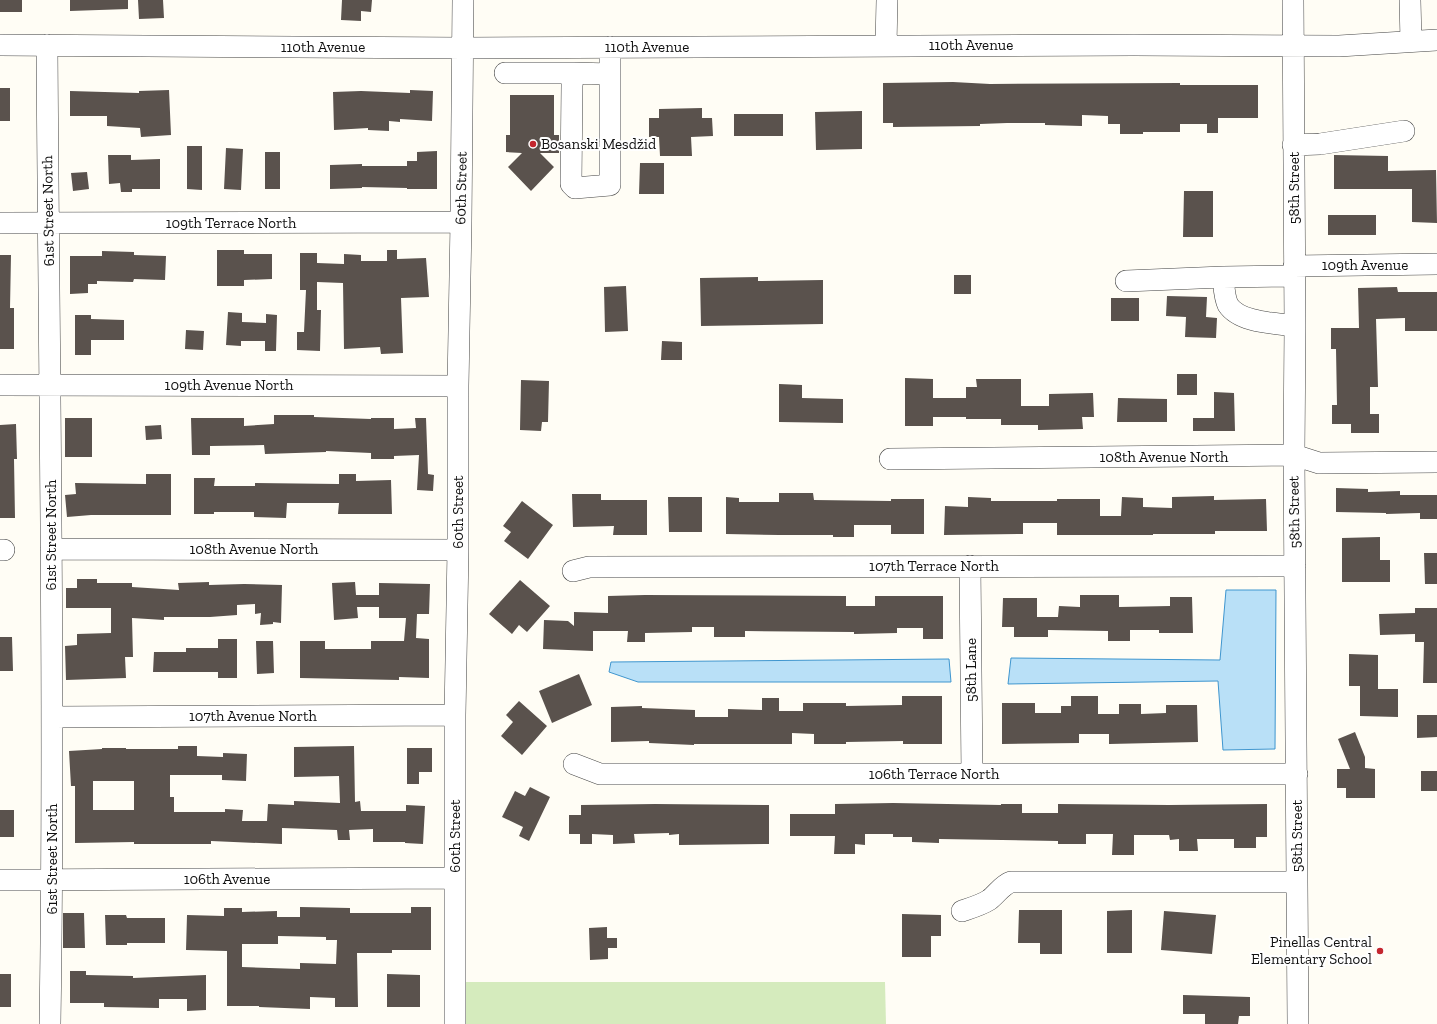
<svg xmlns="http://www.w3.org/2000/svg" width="1437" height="1024" font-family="'Zilla Slab',serif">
  <rect width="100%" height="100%" fill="#fffdf5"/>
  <path fill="#d5ebbd" d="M462,982H885L886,1024H462Z"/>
  <path fill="#b9e0f7" stroke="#3f96cf" d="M1226,590H1276L1275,749L1223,750L1218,681L1008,684L1011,658L1220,660Z
    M949,659L951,682H638L609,672L611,662Z"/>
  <path fill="#5a524d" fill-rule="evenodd" d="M0,0H22V12H0Z
    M70,0H128V9L70,11Z
    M138,0H163L164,18L139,19Z
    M342,0H372L371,12L361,11V21L341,20Z
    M953,82L990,84L1180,83V85H1258V118H1218V133H1207V124H1180V132H1143V134H1120V124H1108V116L1082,115V126L1045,125V123H1007L980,124V126L893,127V123H883V83Z
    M0,88H10V121H0Z
    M169,90L171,135L141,137L140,128L107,126V116H70V91L139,93V91Z
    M410,90L433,91L432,121L400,119V122L389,121V131L368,130V128L334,130L333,92L361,91L410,93Z
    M510,95H554V135H559V153H540L554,167L531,191L508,167L522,153L506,152V135H510Z
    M702,108V118H712L713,136L691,137L692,156H660L659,137H649V118H659V109Z
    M862,111V149L816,150L815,112Z
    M734,114H783V136H734Z
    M187,146H202V190L187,189Z
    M226,148L243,149L241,190L224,189Z
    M437,151V189H407V188L362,187V188L330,189V165L362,164V166H407V161H417V152Z
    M265,152H280V189H265Z
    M108,155H131V160L160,159V189H132V192H121L120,183L109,184Z
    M1334,155L1388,156V171L1436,170L1437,223L1412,222V189H1334Z
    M640,163H664V194H639Z
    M87,172L89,189L73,191L71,173Z
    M1184,191H1213V237H1183Z
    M1328,215H1376V235H1328Z
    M217,250H244V254H272V279L244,280V286H217Z
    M387,250H397V259L426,258L429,297L401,298L403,353L381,354L380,347L344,349L343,283L317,282V310H321L320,351L297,350V332H304L306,290H300V253H317V263L344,264V254L361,255V261H387Z
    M102,251L134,252V255L166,256L165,280L134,279L133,282L97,281V284H88V293L70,294V256H102Z
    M0,255H11L10,308H14V349H0Z
    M954,275H971V294H954Z
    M758,277V281L823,280V324L701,326L700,278Z
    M626,286L628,331L605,332L604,287Z
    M1397,287L1398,292H1437V331H1405V318L1376,319L1378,387H1370V414H1379V433H1351V424H1332V405H1337L1336,349H1331V328H1359L1358,288Z
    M1167,296L1207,297L1206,317L1217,318L1216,338L1185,337L1186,317L1166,316Z
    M1111,298H1139V321H1111Z
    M228,312L242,313V322L266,323V314L277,315L276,351H265V341H241V346L226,345Z
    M75,315H91V319L124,320V340H91V355H75Z
    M186,330L204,331L203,350L185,349Z
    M662,341L682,342V360H661Z
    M1177,374H1197V395H1177Z
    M905,378L933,379V398H966V387H977L976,379H1021V406H1049V394L1093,393L1094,417H1082L1083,429L1038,430V425H1001V419H966V417H933V426H905Z
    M521,380L549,381L548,422H542L541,431L520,430Z
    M779,384L802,385V398L843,399V423L779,422Z
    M1214,392L1234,393L1235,431H1193V418H1214Z
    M1118,398L1167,399V422H1117Z
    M274,415H314V417L371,419V418H394V429L416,428L415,418H426L428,474L434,475L433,491L417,490L419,455L394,456V459H371V453L326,451V452L265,454L264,445L210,446V455H192L191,418H244V426L274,424Z
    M65,418H92V457H65Z
    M16,424L17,459H14L15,518H0V425Z
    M161,425L162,439L146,440L145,426Z
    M146,474H171V515H91L67,517L65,495L76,494L75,483L146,484Z
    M339,474H356V481L391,480L392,514H338L339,503H287L286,518L254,517V512H214V514H194V478H215L214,486H255V483L339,484Z
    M1336,488L1368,489V492L1400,491V495H1437V519H1420V513L1386,514V513L1336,512Z
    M779,493H813L814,500L891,501V499H924V534H891V525H854V537H833V535H779L726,534V497L739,498V502H779Z
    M572,494H601V500H647V535H613L614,526L573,527Z
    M1214,496V500L1266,499L1267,531H1215V534H1153V535H1057V523H1023V534L944,535L945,506L968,507V497L991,498V501H1057V499H1100V516H1121L1122,497L1143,498V507L1172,508V497Z
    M668,497H702V532H669Z
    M522,501L553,525L528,559L504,541L511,532L503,526Z
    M1380,537V560H1390V582H1342V538Z
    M1424,553H1437V584H1425Z
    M77,579H97V583H132V587L179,590L178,583L209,582V585L244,584L282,585L281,623L273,622V624L260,625L261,613L255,614V604L237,605V615L210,617H164V620L132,618L133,657H125L126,678L66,680L65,646L77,645V634L111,633V608H66V588H77Z
    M520,580L550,606L527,632L519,625L512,634L489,614Z
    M355,582L356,595H379V583L430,584L429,614H417L416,638L429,639V678L399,677V680L300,678V641H325V649H371V641H404L406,618H379V607H357L358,618L334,620L332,583Z
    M645,595L846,596V606H875V596H943V639H923V628H897V633L854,634V632L745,631V637H714V627H692V632L645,633V642H627L628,631H593V651L543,649L544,620L568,621L574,626V612L608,613V596Z
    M1080,595H1119V607L1170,606V597H1192L1193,633H1159V630H1130V641H1108V631L1048,630V637H1014V627H1002L1003,598H1037V617H1058L1059,606L1080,607Z
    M1415,608H1437V683H1423L1424,642H1415V634L1380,635L1379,614L1415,613Z
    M0,637H12L13,671H0Z
    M218,639H237V678H218V672H153L154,652H186V648H218Z
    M256,641H273L274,673L257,674Z
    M1349,654L1378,655V689H1398V717L1360,716V686H1349Z
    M579,674L592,705L552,723L539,691Z
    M902,696H942V744H903V741L846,742V744H814V734L792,733V744H694V745L649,743V741L611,742V707L642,706V708L695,710V717H728V709L762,710V698H779V711H803V703H846V706L902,705Z
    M1071,696H1098V714H1119V704H1141V714L1166,713V705H1197L1198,742L1109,744V734H1079V743L1002,744V703H1035V713H1061V706H1071Z
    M519,701L547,726L522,755L501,736L513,722L506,715Z
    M1417,715H1437V737L1417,738Z
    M1355,732L1365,757V768L1375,769V798H1346V788H1337V769H1350L1338,739Z
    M178,746H197V756L223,757V753L247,754L246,781L222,780V775H170V797H174V812H225V809L243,810L242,821H267L268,804L294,805V801L340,803L339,776L294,777V747L354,746L355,802L360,801L361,811H406V805L425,806L423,844L405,843V842H373V829L349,830L350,840H338L337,830L282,828V844L211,841V844H134V842L75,843V786H71L69,751L102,749V748H126V749H178ZM93,781H134V810H93Z
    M407,748H432V772H419V784H407Z
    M1421,771H1437V791H1421Z
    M530,787L550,797L529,841L519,836L523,827L502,817L515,791L525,796Z
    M893,803L1001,805V804H1022V813H1058V804L1169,805L1267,804V837H1256V848H1234V839H1197L1198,851H1179V839L1170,840L1169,835H1134V855H1112L1113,834H1086V844H1058V841L939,839V843L912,842V837H893V834H865V845L855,844V854H834L835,836H790V814H835V804Z
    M655,804L769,805V844L679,845V834L669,835V833L634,834L635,843L613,844V835L592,834V844H580V834H569V815H581V805Z
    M0,810H14V837H0Z
    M300,907L350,908V913H411V907H431V950H392V953H357L358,1007H335V998L310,997V1009L259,1007V1006H227V951L186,950L187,915L224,916V908H242V912L277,911V917H300ZM278,936L326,937V940H337L336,964L300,963V969L242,967V944H278Z
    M1019,910H1062V954H1040V943H1018Z
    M1132,910V953H1107V911Z
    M1164,911L1216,915L1212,954L1161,950Z
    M63,913H84L85,948H63Z
    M902,914L941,915V936H931V957H902Z
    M105,915H126L127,918H165V943H127V945H106Z
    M607,927V938H617V948H608V959L590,960L589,928Z
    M70,971H86V975L133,976V978L206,975V1010L187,1011V999H159V1008L104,1007V1003H70Z
    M0,974H11V1007H0Z
    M387,974L420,975V1007H387Z
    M1183,995L1250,997V1016H1239L1238,1024H1205V1014H1183Z"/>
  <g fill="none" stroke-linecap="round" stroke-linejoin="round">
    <g stroke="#444" stroke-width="22">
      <path id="minor" d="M1293,0L1295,326L1294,455L1298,1024
        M1410,0L1411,41
        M0,45L463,48L1134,45L1339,46L1437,40
        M47,45C49,372 55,698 50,1024
        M886,45L887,0
        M610,47V185L575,188L571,184L572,85L574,73L610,74
        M505,73H574
        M1293,145L1320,144L1404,131
        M0,223L461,222
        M1294,266L1437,264
        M1223,277L1294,276
        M1126,281L1223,277C1224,285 1224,297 1228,305C1240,323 1275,323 1295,326
        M0,385L458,386
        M890,459L1294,455L1319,463L1437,462
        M51,549L458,550
        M0,550H4
        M970,566L972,774
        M573,571L589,567L1295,566
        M52,717L455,715
        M574,764L600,774H1297
        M0,880L455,878
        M962,911C971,908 981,905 989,900C997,894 1002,885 1011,882H1297
        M455,1024V715L458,550V386L461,222L463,0"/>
    </g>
    <use href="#minor" stroke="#fff" stroke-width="21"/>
  </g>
  <g fill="#c4262e" stroke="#fff" stroke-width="1.5">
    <circle cx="533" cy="144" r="4"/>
    <circle cx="1380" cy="951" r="4"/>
  </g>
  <g text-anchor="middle" stroke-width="4" stroke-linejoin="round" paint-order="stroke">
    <g font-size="15" fill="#111" stroke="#fff">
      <text x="971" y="50">110th Avenue</text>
      <text x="323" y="52">110th Avenue</text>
      <text x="647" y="52">110th Avenue</text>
      <text transform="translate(461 188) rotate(-89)" y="5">60th Street</text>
      <text transform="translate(1294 188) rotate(-90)" y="5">58th Street</text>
      <text transform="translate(48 211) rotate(-91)" y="5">61st Street North</text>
      <text x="231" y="228">109th Terrace North</text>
      <text x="1365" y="270">109th Avenue</text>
      <text x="229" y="390">109th Avenue North</text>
      <text x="1164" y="462">108th Avenue North</text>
      <text transform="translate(458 512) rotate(-90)" y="5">60th Street</text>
      <text transform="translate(1294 512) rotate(-91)" y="5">58th Street</text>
      <text transform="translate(51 535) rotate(-90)" y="5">61st Street North</text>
      <text x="254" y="554">108th Avenue North</text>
      <text x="934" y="571">107th Terrace North</text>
      <text transform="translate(971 670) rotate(-90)" y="5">58th Lane</text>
      <text x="253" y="721">107th Avenue North</text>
      <text x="934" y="779">106th Terrace North</text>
      <text transform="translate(455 836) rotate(-90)" y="5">60th Street</text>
      <text transform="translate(1297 836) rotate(-90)" y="5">58th Street</text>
      <text transform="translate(52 859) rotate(-90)" y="5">61st Street North</text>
      <text x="227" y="884">106th Avenue</text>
    </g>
    <g font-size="15" fill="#111" stroke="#fff" text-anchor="start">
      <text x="541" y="149">Bosanski Mesdžid</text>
      <text x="1372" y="947" text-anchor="end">Pinellas Central<tspan x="1372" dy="17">Elementary School</tspan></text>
    </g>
  </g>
</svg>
